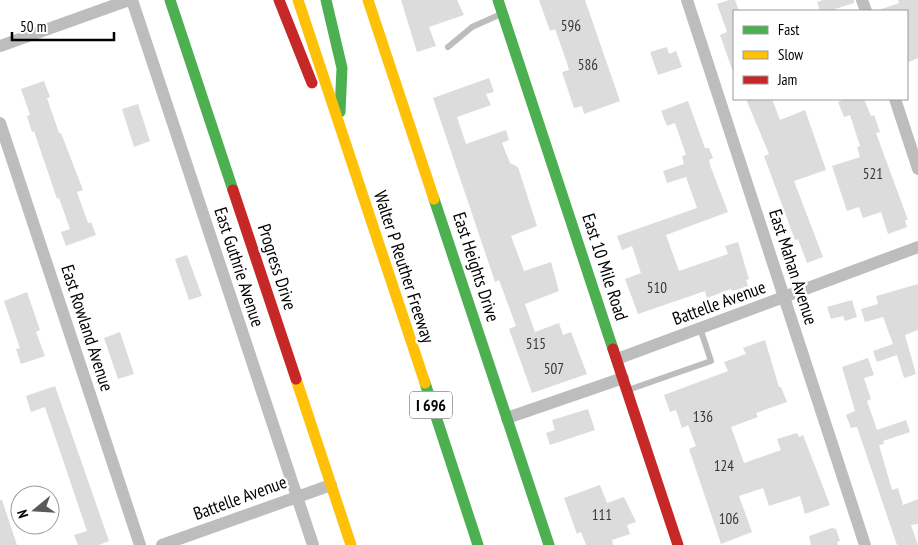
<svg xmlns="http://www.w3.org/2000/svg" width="918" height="545" font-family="'PT Sans Narrow',sans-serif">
  <rect width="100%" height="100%" fill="#fff"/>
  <path fill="#dcdcdc" d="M401,0H457L464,15L429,27L436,46L417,52Z
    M539,0H585L620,101L584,114L582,106L574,108L562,72L569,70L566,60L555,29L550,31Z
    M729,0H735L739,11H734L733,72L720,35L727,32L717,4Z
    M823,0H854V3L835,9L836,11H820L817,2Z
    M898,0H918V58L907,63V11L879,10L899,3Z
    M667,47L669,54L676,51L682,67L658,75L650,52Z
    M489,78L494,92L486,94L491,105L457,117L466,144L506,130L509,140L502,143L510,163L518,167L537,226L511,236L524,271L551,262L559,291L525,304L535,332L559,323L563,335L571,332L587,374L532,393L509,329L516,326L499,280L495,282L433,98Z
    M44,81L50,97L47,98L59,133H61L83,190L77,192L88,223L91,222L96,235L66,246L61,232L70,229L59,198L57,199L34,131L32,132L27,116L30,115L21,89Z
    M746,99H772L780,120L805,110L826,170L794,181L823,257L807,263L798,239L795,240L764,156L769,154Z
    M846,99H864L871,116L874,115L880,132L876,133L908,220H905L907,227L888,234L881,212L863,218L859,207L847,211L832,166L860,157L857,147L860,146L850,115L844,117L838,102Z
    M688,101L705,148H709L713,158L709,160L710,165L728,212L666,235L679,271L728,254L725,246L738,242L749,279L746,280L748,286L732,291L731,289L707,298L705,291L638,314L625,279L641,273L632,246L622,250L617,236L697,208L686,177L667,183L663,171L684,164L682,156L686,155L675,123L667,126L661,111Z
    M138,104L150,141L134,147L122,109Z
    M187,255L202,296L189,300L175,259Z
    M918,284V330L905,335L916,374L904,378L897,355L877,362L873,351L893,344L883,317L865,322L861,309L878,304L876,296L880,295Z
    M27,292L40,330L36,332L45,356L21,364L16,349L20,348L4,301Z
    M852,300L857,317L845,321L843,316L831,319L827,307Z
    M120,332L134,374L118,379L104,338Z
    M765,340L779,387H781L787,402L756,413L758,417L731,427L744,463L781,450L777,439L797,433L799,437L803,435L830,505L805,514L800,496L769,506L763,488L739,496L752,532L721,544L689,449L696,446L688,425L682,428L676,410L670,412L664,395L728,371L724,362L746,354L743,348Z
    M868,358L874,375L864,378L871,399L867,401L877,430L906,420L910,432L883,441L884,444L879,445L892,490L898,488L903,505L918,499V524L911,525L918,545H897L857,427L851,428L846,415L855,411L842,367Z
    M55,386L109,541L99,545H78L74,535L87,531L45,407L31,412L26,396Z
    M588,409L595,430L550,445L546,433L555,430L552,420Z
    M600,485L607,503L624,497L636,522L627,525L630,534L612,540L613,545H586L581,532L577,534L564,498Z
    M0,500H2L17,545H0Z
    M832,528L836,529L840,541L837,542L838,545H811L809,536Z"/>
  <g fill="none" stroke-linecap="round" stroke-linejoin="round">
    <path stroke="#bdbdbd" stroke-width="6" d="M448,47L472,27L501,14
      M628,390L711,361L700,328"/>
    <path stroke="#bdbdbd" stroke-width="12" d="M132,0L313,545
      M687,0L865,545
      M862,0L866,11
      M0,46L129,0
      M895,99L918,169
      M0,123L140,545
      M617,359L918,247
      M507,418L623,378
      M162,545L331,485"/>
    <path stroke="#4caf50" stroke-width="11" d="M170,0L233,190
      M326,0L342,68L340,112
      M498,0L613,349
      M434,199L549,545
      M425,383L478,545"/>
    <path stroke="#ffc107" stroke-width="11" d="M298,0L425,383
      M368,0L434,199
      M296,379L351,545"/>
    <path stroke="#c62828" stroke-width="11" d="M279,0L312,83
      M233,190L296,379
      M613,349L678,545"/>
  </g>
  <g text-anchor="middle" stroke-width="5" stroke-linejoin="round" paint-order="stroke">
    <g font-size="15" fill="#373737">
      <text x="571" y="31">596</text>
      <text x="588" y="70">586</text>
      <text x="873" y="179">521</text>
      <text x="657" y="293">510</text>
      <text x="536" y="349">515</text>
      <text x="554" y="374">507</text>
      <text x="703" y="422">136</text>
      <text x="724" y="471">124</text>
      <text x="602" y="520">111</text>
      <text x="729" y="524">106</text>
    </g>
    <rect fill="#fff" stroke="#4c4c4c" stroke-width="1" x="410" y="391.5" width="42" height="27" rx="4"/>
    <g font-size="16" font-weight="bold" fill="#000">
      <text x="431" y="411">I 696</text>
    </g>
    <g font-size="18" fill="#000" stroke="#fff">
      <text transform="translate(239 267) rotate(72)" y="6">East Guthrie Avenue</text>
      <text transform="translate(277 267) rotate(72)" y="6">Progress Drive</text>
      <text transform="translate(404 267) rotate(72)" y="6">Walter P Reuther Freeway</text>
      <text transform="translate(476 267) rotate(72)" y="6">East Heights Drive</text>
      <text transform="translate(605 267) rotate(72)" y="6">East 10 Mile Road</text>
      <text transform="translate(793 267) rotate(72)" y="6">East Mahan Avenue</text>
      <text transform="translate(719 303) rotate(-20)" y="6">Battelle Avenue</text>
      <text transform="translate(87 328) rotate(72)" y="6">East Rowland Avenue</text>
      <text transform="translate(240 498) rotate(-20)" y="6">Battelle Avenue</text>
    </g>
  </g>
  <rect x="733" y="10" width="175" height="90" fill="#ffffff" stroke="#999999"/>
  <rect x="743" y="26" width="25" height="8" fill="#4caf50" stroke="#999999"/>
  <text x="778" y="35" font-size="15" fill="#000000">Fast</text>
  <rect x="743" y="51" width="25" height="8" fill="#ffc107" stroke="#999999"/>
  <text x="778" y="60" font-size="15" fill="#000000">Slow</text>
  <rect x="743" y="76" width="25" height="8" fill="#c62828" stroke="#999999"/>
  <text x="778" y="85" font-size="15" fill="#000000">Jam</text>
  <g transform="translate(35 510) rotate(252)"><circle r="24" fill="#ffffff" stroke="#999999"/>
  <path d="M0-4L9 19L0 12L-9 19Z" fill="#595959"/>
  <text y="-8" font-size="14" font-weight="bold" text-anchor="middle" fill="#000000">N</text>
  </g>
  <path d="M12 32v8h102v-8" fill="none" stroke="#000000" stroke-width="2.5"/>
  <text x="20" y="32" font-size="15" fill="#000000" stroke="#ffffff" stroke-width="4" paint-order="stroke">50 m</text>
</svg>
